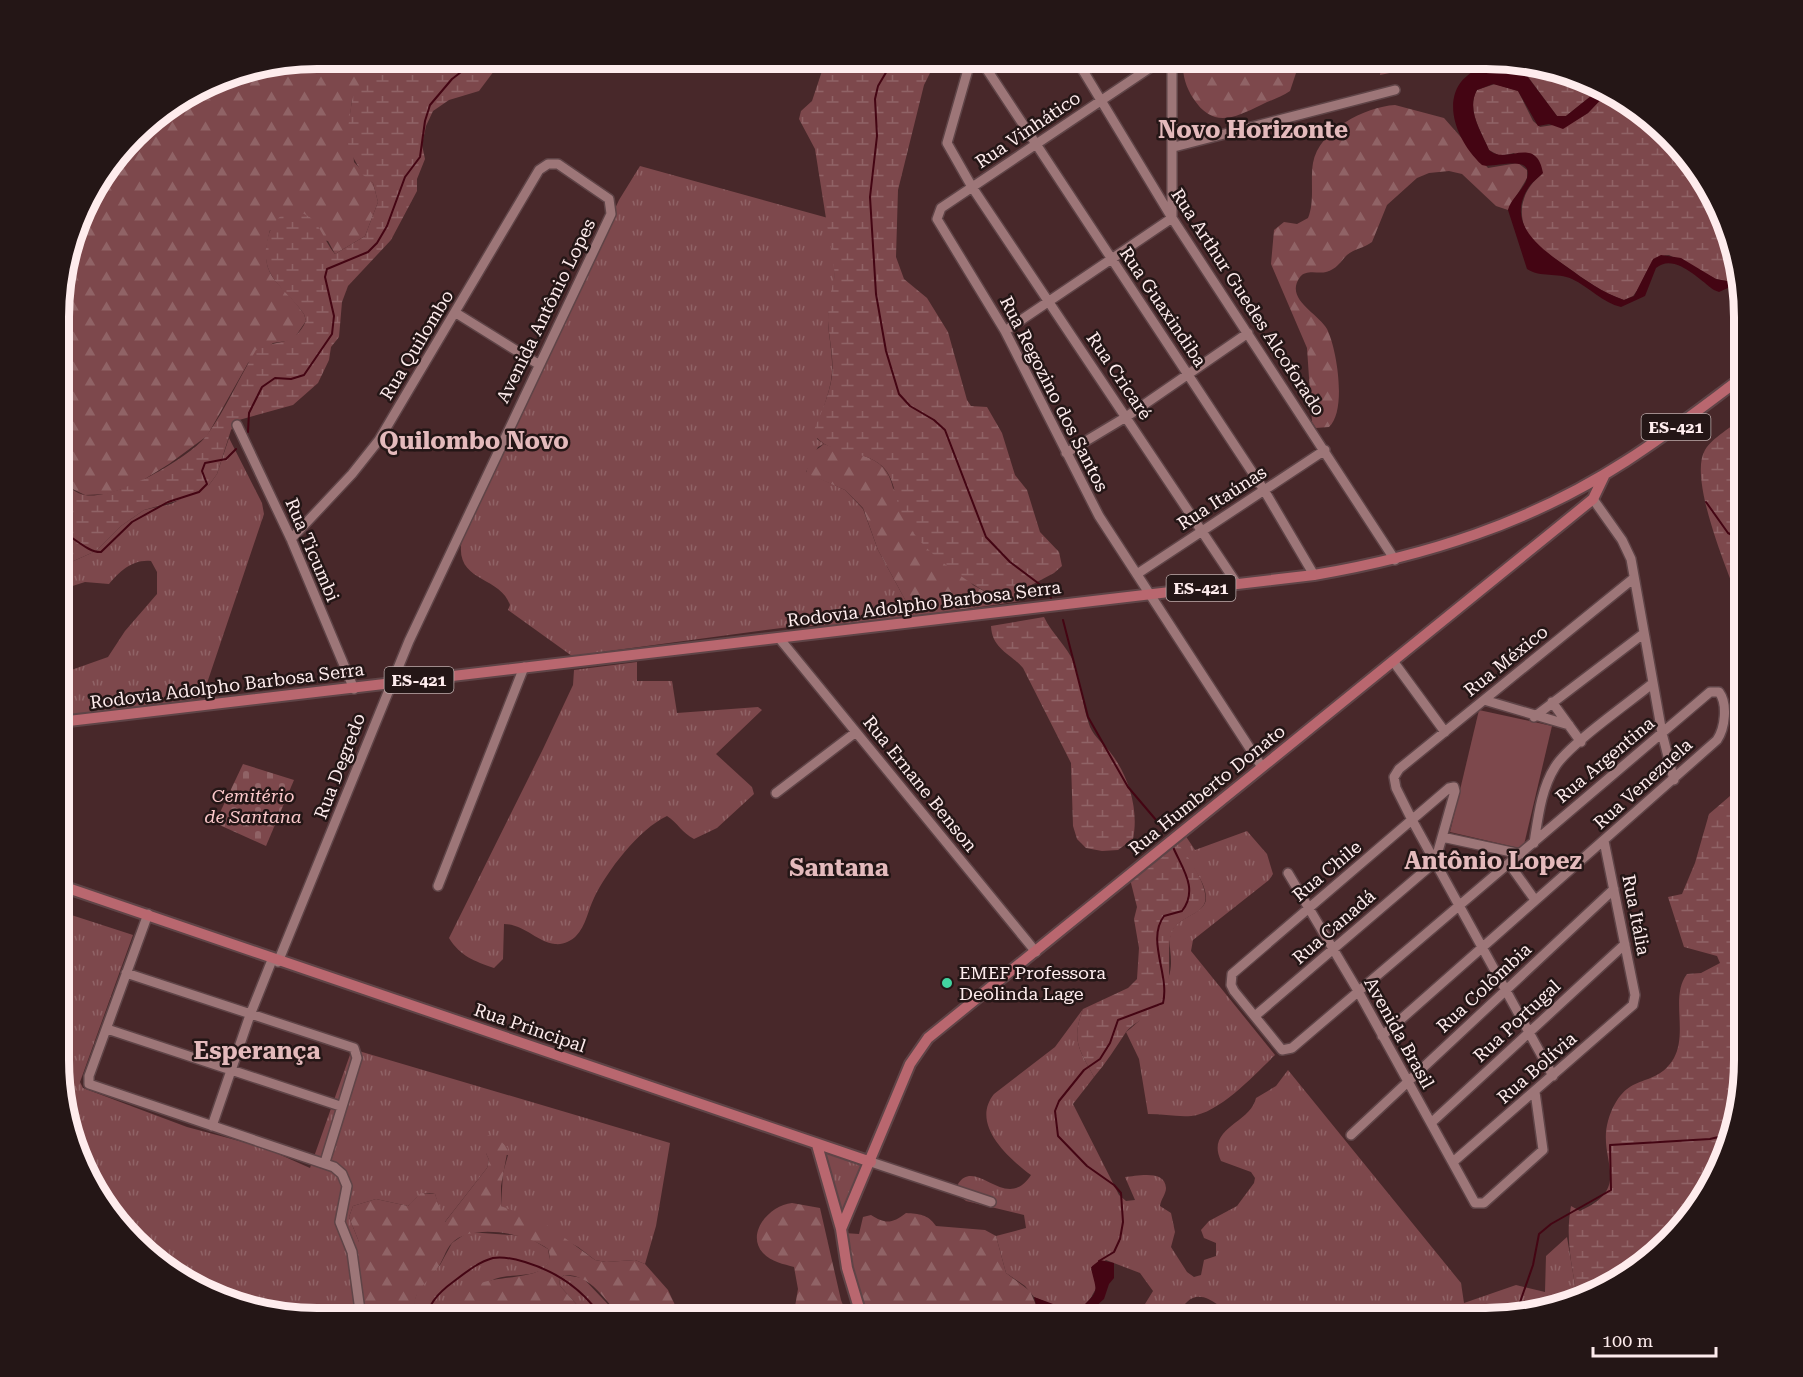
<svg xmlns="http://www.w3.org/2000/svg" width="1803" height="1377" font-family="'Roboto Serif',serif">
  <defs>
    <pattern id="grass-tufts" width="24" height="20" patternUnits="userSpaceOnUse" patternTransform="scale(1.5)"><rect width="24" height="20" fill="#7d484c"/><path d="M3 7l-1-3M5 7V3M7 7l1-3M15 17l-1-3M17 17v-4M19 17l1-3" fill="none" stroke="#906366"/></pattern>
    <pattern id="forest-firs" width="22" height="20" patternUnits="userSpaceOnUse" patternTransform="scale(1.5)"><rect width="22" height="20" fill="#7d484c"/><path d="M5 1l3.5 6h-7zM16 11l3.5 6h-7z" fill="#906366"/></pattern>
    <pattern id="wetland-marsh" width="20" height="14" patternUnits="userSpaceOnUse" patternTransform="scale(1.5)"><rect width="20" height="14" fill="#7d484c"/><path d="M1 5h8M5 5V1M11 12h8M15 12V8" fill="none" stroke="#906366"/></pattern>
    <pattern id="cemetery-stones" width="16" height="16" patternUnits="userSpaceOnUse" patternTransform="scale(1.5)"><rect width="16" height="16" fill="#7d484c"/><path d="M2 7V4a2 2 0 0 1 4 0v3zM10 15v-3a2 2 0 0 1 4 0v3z" fill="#906366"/></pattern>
  </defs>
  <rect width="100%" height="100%" fill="#48282a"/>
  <path fill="url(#grass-tufts)" d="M1382,59H1457L1380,75Z
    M1510,61L1563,73L1562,75L1526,74Z
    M640,166L828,218C830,236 834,254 835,272C835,286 828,306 828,322C829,339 833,355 832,373C830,397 818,415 817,439L824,444L818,447L806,472L845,490L863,509L878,550L914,616L840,625L789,627L572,656L508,610L510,605C500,575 453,583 462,539L619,200Z
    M229,438L262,503L264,514L202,698L60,717V674L108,657L125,631L157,594V572L151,561C133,559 120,571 109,584L85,582L60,590V567L96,551L121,526L144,510L171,504L209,485L217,474Z
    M637,662V681H672L677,713L758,707L762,710L716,754L752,787L754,794L717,828L694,839C682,833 678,823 667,816C639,829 607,871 594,898C588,910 586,926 576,936C571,941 563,945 555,944C537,942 524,924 504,924L503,959L494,968C474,961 460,956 449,938L543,749L573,685L574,670Z
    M1247,831L1267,854L1273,874L1269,880L1193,940L1191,951L1275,1055C1255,1074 1220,1113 1191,1116C1177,1117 1162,1114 1148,1114L1139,1059L1126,1032C1147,1016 1172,988 1171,961C1171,950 1167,939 1173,929C1180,917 1205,913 1206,899C1207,881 1185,857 1176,842L1185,835L1195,850Z
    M59,911L133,935L80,1082L83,1088L187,1127L265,1148L310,1168L352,1049L670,1143L656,1226L645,1264L635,1260L606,1262L595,1260L578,1247L501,1206L503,1173L508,1155L486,1153L489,1160L487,1168L444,1223L435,1194C419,1190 418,1198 408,1206L376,1199L353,1206L349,1217L359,1242L365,1318H300L218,1299L147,1255L85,1175L59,1077Z
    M1083,1009C1071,1041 1079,1049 1094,1077L1073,1104L1119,1195L1126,1201L1135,1200L1125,1177C1137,1176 1165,1169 1166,1188C1166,1194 1161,1199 1160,1206L1171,1213L1175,1232L1171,1247L1187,1272L1194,1277L1201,1275L1204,1260L1216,1256V1243L1204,1238L1201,1230L1209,1221L1237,1206L1254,1183L1255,1178L1251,1172L1221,1161C1205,1128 1251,1123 1256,1098L1276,1086L1288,1070L1461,1283L1464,1303L1516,1285L1545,1292L1546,1256L1567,1237L1577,1297L1527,1309L1525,1304L1500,1305L1472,1318H1233C1222,1308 1202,1287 1187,1302C1181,1307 1180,1313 1176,1318H1166L1145,1304L1153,1291L1140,1273L1106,1260L1091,1269L1098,1285L1090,1299L1081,1308L1053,1305L1034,1297L1025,1286L1006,1273L996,1236L1026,1228L1024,1215L966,1201L961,1197L958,1184C976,1156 1006,1214 1031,1175C1008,1158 970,1124 994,1094L1055,1047Z
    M826,1153L866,1167L843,1214Z
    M468,1232L526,1236L548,1249L550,1261C540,1279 515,1273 498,1278C480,1283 461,1301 454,1318H415L414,1302L418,1290L440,1265L452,1243Z
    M564,1275L583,1278L621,1318H589L560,1286L559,1279Z"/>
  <path fill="url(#forest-firs)" d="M317,59H401L352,100L350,116L354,162L373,183L378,202L365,236L335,254L328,241L270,230C257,280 279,278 304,314L306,321L293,340L273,343L248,363L207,436L169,464L135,485L107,494L85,495L60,483L61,283L93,188L147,122L233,72Z
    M1183,59H1382L1380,70L1345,65L1302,69L1296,73L1290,91C1281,97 1271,100 1261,105C1234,118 1213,129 1193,98C1185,86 1182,73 1183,59Z
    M1395,105L1444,118L1488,168L1518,163L1527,170V178L1508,210L1496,206L1462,174L1449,171L1429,173L1417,178L1387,205L1372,242C1364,248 1354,249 1347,255C1340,262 1337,269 1326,272C1318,274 1306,269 1300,277C1284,299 1318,313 1327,329C1337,349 1347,411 1329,427L1316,428L1312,422L1307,348L1271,264L1274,230L1284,222L1297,224L1308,218C1315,201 1310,181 1313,163C1319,130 1365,107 1395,105Z
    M824,444C852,455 886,452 893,488L973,585L991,595L994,605L914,616L878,550L863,508L845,490L806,473L811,454Z
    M489,1135L495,1136L508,1148L501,1186V1206L544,1223L595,1260L606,1262L635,1260L645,1264L668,1290L681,1318H621C605,1300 591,1274 564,1275L559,1279L560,1286L589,1318H454C458,1307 468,1290 479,1284C498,1274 560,1282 548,1249C528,1233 471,1223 452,1243C445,1250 443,1262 436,1270C421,1290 412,1291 415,1318H365L357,1267L359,1242L349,1217L353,1206L376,1199L408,1206L421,1193L435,1194L445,1222L487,1168L489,1160L482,1144L483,1138Z
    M792,1203L820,1208L841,1300L848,1318H793L798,1289L794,1267C784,1264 771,1262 763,1253C745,1233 770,1205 792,1203Z
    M906,1213C919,1214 928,1214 936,1226L985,1230L996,1236L1006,1273L1030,1291L1036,1305L1006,1313L974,1315L968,1318H858L844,1233L859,1234L863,1217L871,1215C885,1224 892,1224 906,1213Z"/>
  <path fill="url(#wetland-marsh)" d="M401,59H503L479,91L449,100L433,111L426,126L422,145L425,159L417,179V191L391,240L348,286L342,302L339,337L331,347L329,360L318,383L293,405L239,420L231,430L217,474L209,485L190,497L144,510L121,526L96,551L60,567V483C68,486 77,494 85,495C114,501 190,458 207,435C226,409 239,378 256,350C278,338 293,348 306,321L304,314C283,285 258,277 268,237C271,225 278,216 289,211C319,211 320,236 335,254L365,236L378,202L373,183L363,175L349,150L347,135L352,100L357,87Z
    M826,59H937L924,85L898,190L896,257L904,279L927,298L948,332L967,400L971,406L987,407L1002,433L1015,475L1027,490L1040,532L1059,552L1062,566L1054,573L1022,590L1026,600L994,605L991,595C960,577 923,552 905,520C894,503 897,480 882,466C863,448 829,457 813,433C820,414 829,397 832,376C834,357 829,339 828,321C828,305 831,290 835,275L815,149L799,119L801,111L812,101Z
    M1563,73L1585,78L1601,88L1566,116H1557L1526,74L1561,75Z
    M1495,84L1518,91L1533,121L1540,127L1573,122L1588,113L1608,92L1656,122L1718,203L1737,283L1716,279L1669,255C1647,255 1646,281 1633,296L1624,300C1603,293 1585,280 1567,267C1557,260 1545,253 1536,245C1515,223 1518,193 1541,175L1514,153L1500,156L1489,150C1481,131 1466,109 1477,90Z
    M1744,417V615C1732,581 1687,480 1705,450C1712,438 1733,426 1744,417Z
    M1044,617C1052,634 1067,646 1074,663C1082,684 1082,707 1090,727C1095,738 1103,743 1110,752C1129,776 1139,810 1133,839L1118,850L1102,851L1086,848L1077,839L1073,826L1071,763L1023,668C1010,653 992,649 991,626Z
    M1744,784V1077L1725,1159L1681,1230L1600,1292L1577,1297C1572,1265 1565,1239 1571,1206L1580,1211C1634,1187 1597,1160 1608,1121C1625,1067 1654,1092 1674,1058C1688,1032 1670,996 1687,974L1701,973L1720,963L1717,956L1684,947L1668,897L1682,894L1695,863L1709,814Z
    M1176,842C1186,852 1214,893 1203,906C1195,917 1178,918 1172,932C1165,949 1174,977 1164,1000C1156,1016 1136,1019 1126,1032C1116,1047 1106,1063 1094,1077C1079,1049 1071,1041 1083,1009L1128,988L1137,979L1139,948L1134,919L1137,907L1130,879Z"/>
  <path fill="url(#cemetery-stones)" d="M243,764L294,780L266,846L215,823Z"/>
  <path fill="#7d484c" d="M1479,710L1552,726L1523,849L1450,832Z"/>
  <path fill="#440513" d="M1497,64L1521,68L1557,116H1566L1601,88L1608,92L1588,113L1563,129L1549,124L1538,126L1518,91L1493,84L1477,90C1466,110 1481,131 1489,150C1506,166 1536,134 1543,173C1538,178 1531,183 1527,190C1506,225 1543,250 1567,267C1585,280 1603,293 1624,300L1634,296L1653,259L1661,255L1681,258L1716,279L1737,283L1738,288L1730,287L1719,292L1714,290C1700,280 1674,252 1656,268L1645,296L1621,307C1603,303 1589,287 1572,279C1557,272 1541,278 1527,269L1508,210C1511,198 1524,190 1527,178C1534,153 1492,169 1482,165C1446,131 1436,73 1497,64Z
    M1100,1260L1114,1263V1278L1109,1284L1104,1299L1083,1318H1056L1054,1315L1037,1313L1017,1318H968L974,1315L1006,1313L1036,1305L1034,1297L1053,1304L1081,1308C1102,1289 1095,1290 1091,1267Z
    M1525,1304L1527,1309L1486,1318H1472L1500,1305Z"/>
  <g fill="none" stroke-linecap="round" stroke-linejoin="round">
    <path stroke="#440513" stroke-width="2" d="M894,59L878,86L875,99L877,136L870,197L876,294L886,351L899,394L910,406L934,420L945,430L986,537L1010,562L1042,586L1051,598
      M248,432L249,413L262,387L275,378L291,379L304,375L332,334L334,316L325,277L327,269L368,252L377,243L387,226L405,177L420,157L425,121L430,105L452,79L478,59
      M1706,502L1728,533L1744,541
      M60,531C73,536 88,553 101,552L132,522L168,502L199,492L207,484L202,471L205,463L226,459L236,449
      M1063,620L1088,717L1128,787L1162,827
      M1099,1261L1114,1252L1120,1239L1123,1222L1121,1193L1114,1185L1087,1166L1058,1136L1055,1111L1059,1101L1084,1070L1100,1059L1110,1043L1118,1020L1163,1003C1170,975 1146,940 1164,916L1182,911C1199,889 1182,868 1173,847
      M1519,1305L1533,1265L1539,1234L1551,1224L1611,1190L1610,1145L1710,1139L1731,1134
      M427,1318C428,1303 442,1290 453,1282C465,1273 478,1262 493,1258C504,1256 515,1259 525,1262C558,1272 583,1289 602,1318"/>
    <g stroke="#5f4447" stroke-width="12">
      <path id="minor" d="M971,59L947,143L972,187L1237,584
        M980,59L1264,490L1314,575
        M1076,59L1172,218L1395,560
        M1163,59L941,208L937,219L1005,331L1099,516L1262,767
        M1174,147L1395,90
        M456,313L538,364
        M1005,331L1172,218V59
        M237,425L291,539L354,689
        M1066,453L1126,417L1248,333
        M1593,499L1622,540L1631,559L1662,733L1674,780
        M1137,574L1325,450
        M779,638L1036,952
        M1393,661L1445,732
        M1484,700L1569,725
        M1552,702L1581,742
        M1534,717L1643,634
        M776,793L856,732
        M1442,837L1521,854
        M1534,843C1538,818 1541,789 1555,767C1568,745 1630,702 1653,683
        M1510,865L1535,900
        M1288,873L1358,991L1475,1203H1484L1543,1150L1535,1092
        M438,886L524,667
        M148,914L89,1076V1084L334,1167L342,1174L347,1186L340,1222L352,1252L361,1318
        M278,962L409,641L611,214L609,199L558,164H548L539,170L379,440L352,474L291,539
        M126,973L354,1048L357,1058L325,1162
        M1255,1016L1435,862L1455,791L1454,787L1449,788L1232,974L1231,985L1234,991L1282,1050L1292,1048L1710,692H1719C1728,704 1725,728 1717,740L1382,1036
        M107,1029L340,1106
        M1553,1076L1412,820L1396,788L1394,777L1399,769L1634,578
        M1431,1123L1625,944
        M212,1126L250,1015L272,960
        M1351,1135L1614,889
        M871,1162L991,1202
        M1453,1162L1633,1005L1635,995L1604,841"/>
    </g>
    <g stroke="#5f4447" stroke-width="14">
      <path id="major" d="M60,722L1314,575C1426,556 1530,523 1626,461C1667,435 1705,405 1744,376
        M59,885L871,1162
        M817,1145L841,1229L847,1268L862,1318
        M841,1229L910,1064L928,1038L1593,499L1605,474"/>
    </g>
    <use href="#minor" stroke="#9d7678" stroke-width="9"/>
    <use href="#major" stroke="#b9676f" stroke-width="10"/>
  </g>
  <circle fill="#42d4a0" stroke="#241616" stroke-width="2" cx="947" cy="983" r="6"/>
  <g text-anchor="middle" stroke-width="5" stroke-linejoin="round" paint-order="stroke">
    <g fill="#241616" stroke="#bdacac" stroke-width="1.5">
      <rect x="1641.5" y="414" width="69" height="26" rx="4.5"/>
      <rect x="1166.5" y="575" width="69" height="26" rx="4.5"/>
      <rect x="384.5" y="667" width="69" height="26" rx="4.5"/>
    </g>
    <g font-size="16" font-weight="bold" fill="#feeced">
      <text x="1676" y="433">ES-421</text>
      <text x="1201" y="594">ES-421</text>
      <text x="419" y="686">ES-421</text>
    </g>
    <g font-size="18" fill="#feeced" stroke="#241616">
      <text transform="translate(1028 130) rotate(-34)" y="6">Rua Vinhático</text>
      <text transform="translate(1248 302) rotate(57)" y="6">Rua Arthur Guedes Alcoforado</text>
      <text transform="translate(1163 307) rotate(56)" y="6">Rua Guaxindiba</text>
      <text transform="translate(546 311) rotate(-64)" y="6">Avenida Antônio Lopes</text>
      <text transform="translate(417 345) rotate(-59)" y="6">Rua Quilombo</text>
      <text transform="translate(1119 376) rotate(56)" y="6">Rua Cricaré</text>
      <text transform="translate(1054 394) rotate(63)" y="6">Rua Regozino dos Santos</text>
      <text transform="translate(1222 498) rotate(-33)" y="6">Rua Itaúnas</text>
      <text transform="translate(312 550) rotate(67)" y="6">Rua Ticumbi</text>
      <text transform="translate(924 604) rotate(-7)" y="6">Rodovia Adolpho Barbosa Serra</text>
      <text transform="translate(1506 661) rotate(-39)" y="6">Rua México</text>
      <text transform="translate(227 686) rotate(-7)" y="6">Rodovia Adolpho Barbosa Serra</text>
      <text transform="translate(1605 760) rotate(-40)" y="6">Rua Argentina</text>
      <text transform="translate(340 766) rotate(-69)" y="6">Rua Degredo</text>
      <text transform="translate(920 784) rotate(51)" y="6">Rua Ernane Benson</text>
      <text transform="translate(1643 784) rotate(-42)" y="6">Rua Venezuela</text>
      <text transform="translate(1207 790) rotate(-39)" y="6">Rua Humberto Donato</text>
      <text transform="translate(1327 871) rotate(-40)" y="6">Rua Chile</text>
      <text transform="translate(1636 915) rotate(79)" y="6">Rua Itália</text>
      <text transform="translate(1334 927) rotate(-41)" y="6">Rua Canadá</text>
      <text transform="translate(1484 988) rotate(-43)" y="6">Rua Colômbia</text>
      <text transform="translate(1517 1021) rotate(-43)" y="6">Rua Portugal</text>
      <text transform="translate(530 1028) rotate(19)" y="6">Rua Principal</text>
      <text transform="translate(1399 1033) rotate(61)" y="6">Avenida Brasil</text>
      <text transform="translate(1537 1068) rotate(-41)" y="6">Rua Bolívia</text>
    </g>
    <g font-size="18" font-style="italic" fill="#fbc8ca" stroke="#241616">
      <text x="253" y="802">Cemitério<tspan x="253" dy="21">de Santana</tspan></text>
    </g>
    <g font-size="18" fill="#feeced" stroke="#241616" text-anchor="start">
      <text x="959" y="979">EMEF Professora<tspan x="959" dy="21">Deolinda Lage</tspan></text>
    </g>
    <g font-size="24" font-weight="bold" fill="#e4babc" stroke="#241616">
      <text x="1253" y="138">Novo Horizonte</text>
      <text x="474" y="449">Quilombo Novo</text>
      <text x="1493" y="869">Antônio Lopez</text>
      <text x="839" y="876">Santana</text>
      <text x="257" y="1059">Esperança</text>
    </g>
  </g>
  <path d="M0 0H1803V1377H0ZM317 69H1486A248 248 0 0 1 1734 317V1060A248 248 0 0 1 1486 1308H317A248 248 0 0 1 69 1060V317A248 248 0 0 1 317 69Z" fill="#241616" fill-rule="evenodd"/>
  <path fill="none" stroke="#feeced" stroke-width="8" d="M317 69H1486A248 248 0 0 1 1734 317V1060A248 248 0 0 1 1486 1308H317A248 248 0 0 1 69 1060V317A248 248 0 0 1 317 69Z"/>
  <path d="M1593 1347v9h123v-9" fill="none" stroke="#feeced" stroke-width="3"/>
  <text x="1602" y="1347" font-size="18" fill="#feeced" stroke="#241616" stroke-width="4.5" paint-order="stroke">100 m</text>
</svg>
